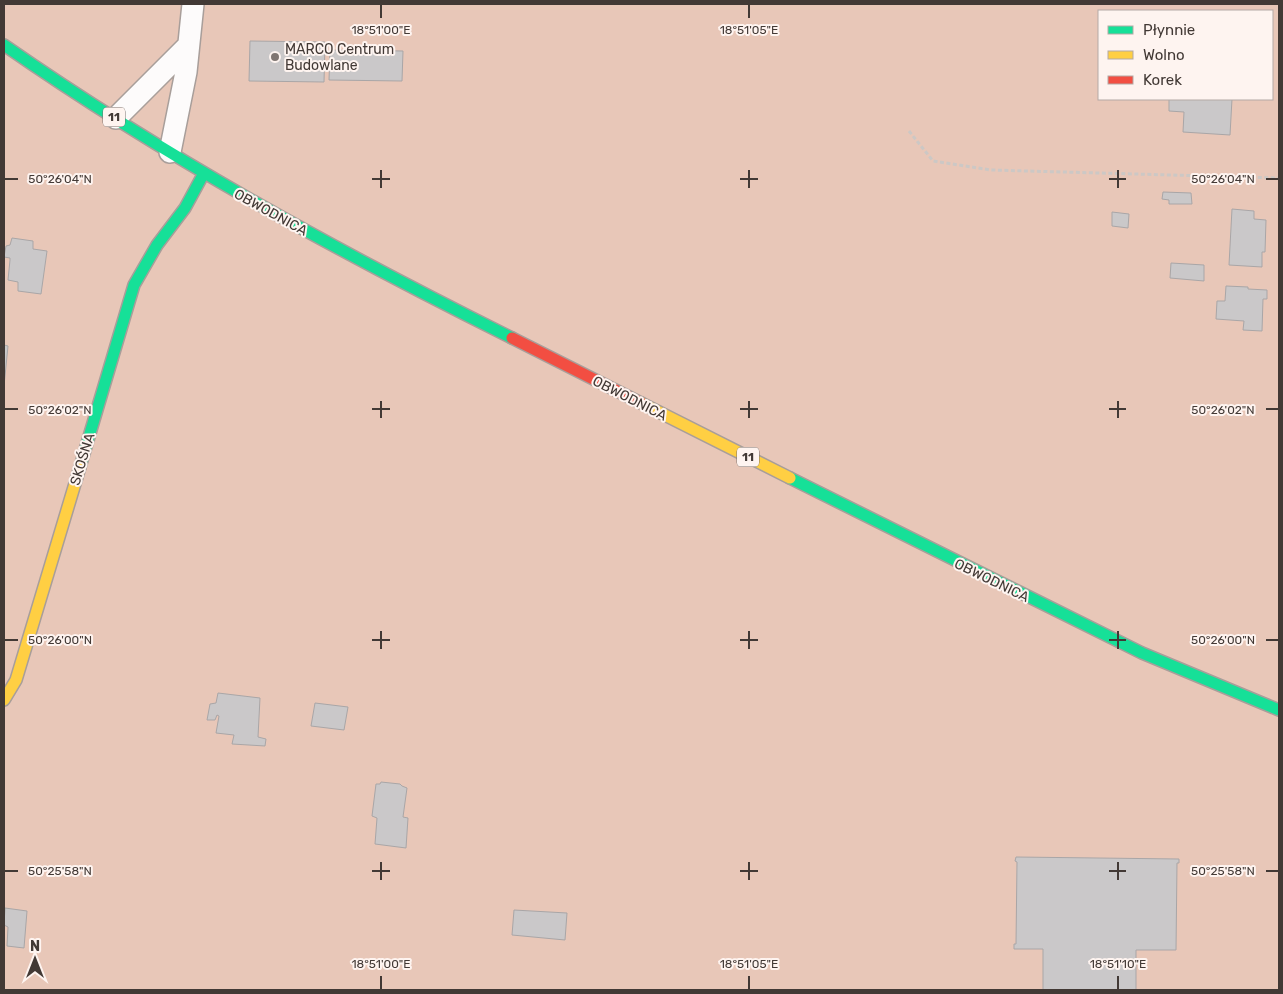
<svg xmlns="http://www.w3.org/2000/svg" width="1283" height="994" font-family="Rubik,sans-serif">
  <rect width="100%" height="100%" fill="#f3e7e2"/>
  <path fill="#e8c7b8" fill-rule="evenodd" d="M4,4H1279V990H4ZM1099,11H1272V99H1099Z"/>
  <path fill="#cac8c9" stroke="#a9a6a7" d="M250,41L325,42L324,82L249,81Z
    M330,50L403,51L402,81L329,80Z
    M1169,99H1232L1230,135L1183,132L1184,112L1169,111Z
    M1163,192L1191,193L1192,204H1169V200L1162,199Z
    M1232,209L1254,211V219L1266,220L1265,252H1262V267L1229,265Z
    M1112,212L1129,214L1128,228L1112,226Z
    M12,238L33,241V249L47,251L41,294L18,291V282L8,280L10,260V258L4,257L6,246L10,245Z
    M1171,263L1204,265V281L1170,278Z
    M1226,286L1248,287V289L1267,290V299H1263L1262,331L1243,330L1244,321L1216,319L1217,301H1225Z
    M4,345L8,346L4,386Z
    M218,693L260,698L258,737L266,739L265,746L232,744L234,735L216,733L219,716L217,715L215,720H207L210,704L216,703Z
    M315,703L348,707L344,730L311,726Z
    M381,782L400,784L402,786L407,788L403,817L408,818L406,848L375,844L377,818L372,816L376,784H380Z
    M1016,857L1179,859V863H1177L1176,950H1136V990H1043V949H1014V944H1016L1017,862L1015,861Z
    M5,908L27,911L24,948L7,946L8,927L4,925Z
    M514,910L567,913L565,940L512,935Z"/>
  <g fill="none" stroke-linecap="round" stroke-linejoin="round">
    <g stroke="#a89e9a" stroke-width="24">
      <path id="street" d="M116,118L188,46
        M170,152L186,72L193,4"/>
    </g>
    <g stroke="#a89e9a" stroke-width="14">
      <path id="fast" d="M4,45C165,157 337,251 512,338
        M80,467L134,285L157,245L185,208L204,173
        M790,478L1142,653L1279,710"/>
    </g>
    <g stroke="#a89e9a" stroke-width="14">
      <path id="slow" d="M641,403L790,478
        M4,700L16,680L80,467"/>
    </g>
    <g stroke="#a89e9a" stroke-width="14">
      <path id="jam" d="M512,338L641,403"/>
    </g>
    <path stroke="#ccc8c5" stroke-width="3" stroke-dasharray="4 2.5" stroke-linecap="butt" d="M909,131L933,161L991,170L1279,178"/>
    <use href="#street" stroke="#fdfbfb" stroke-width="21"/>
    <use href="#fast" stroke="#16e098" stroke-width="11"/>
    <use href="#slow" stroke="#ffcf43" stroke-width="11"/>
    <use href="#jam" stroke="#f24e42" stroke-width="11"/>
  </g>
  <path fill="none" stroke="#423935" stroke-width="2" d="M381,5V18M749,5V18M381,170V188M749,170V188M1118,170V188M5,179H18M372,179H390M740,179H758M1109,179H1126M1266,179H1278M381,401V418M749,401V418M1118,401V418M5,409H18M372,409H390M740,409H758M1109,409H1126M1266,409H1278M381,631V649M749,631V649M1118,631V649M5,640H18M372,640H390M740,640H758M1109,640H1126M1266,640H1278M381,862V880M749,862V880M1118,862V880M5,871H18M372,871H390M740,871H758M1109,871H1126M1266,871H1278M381,976V989M749,976V989M1118,976V989"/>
  <circle fill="#807672" stroke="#fef4f0" stroke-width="2" cx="275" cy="57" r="5"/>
  <g text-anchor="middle" stroke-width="4" stroke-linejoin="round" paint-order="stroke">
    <g fill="#fef4f0" stroke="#7a716d" stroke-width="1">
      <rect x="103" y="107.5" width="22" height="19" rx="4"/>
      <rect x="737" y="447.5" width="22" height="19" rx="4"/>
    </g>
    <g font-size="12" font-weight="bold" fill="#423935">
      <text x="114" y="121">11</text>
      <text x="748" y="461">11</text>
    </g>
    <g font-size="14" fill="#423935" stroke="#fef4f0" text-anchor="start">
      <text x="285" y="54">MARCO Centrum<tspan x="285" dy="16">Budowlane</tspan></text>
    </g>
    <g font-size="14" fill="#423935" stroke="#fef4f0">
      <text transform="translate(271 212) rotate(29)" y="5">OBWODNICA</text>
      <text transform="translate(630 398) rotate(27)" y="5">OBWODNICA</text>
      <text transform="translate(82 459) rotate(-73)" y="5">SKOŚNA</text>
      <text transform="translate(992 580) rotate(26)" y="5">OBWODNICA</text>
    </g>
  </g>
  <g font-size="12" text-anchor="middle" fill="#423935" stroke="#fef4f0" stroke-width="4" stroke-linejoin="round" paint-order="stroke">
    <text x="381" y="34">18°51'00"E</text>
    <text x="749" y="34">18°51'05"E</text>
    <text x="60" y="183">50°26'04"N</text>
    <text x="1223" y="183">50°26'04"N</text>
    <text x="60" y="414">50°26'02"N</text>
    <text x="1223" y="414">50°26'02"N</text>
    <text x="60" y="644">50°26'00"N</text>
    <text x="1223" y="644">50°26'00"N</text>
    <text x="60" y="875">50°25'58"N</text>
    <text x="1223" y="875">50°25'58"N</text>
    <text x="381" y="968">18°51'00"E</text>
    <text x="749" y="968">18°51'05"E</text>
    <text x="1118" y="968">18°51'10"E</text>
  </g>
  <rect width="1283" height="994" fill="none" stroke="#423935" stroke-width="10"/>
  <rect x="1098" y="10" width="175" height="90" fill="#fef4f0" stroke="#b3a9a5"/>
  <rect x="1108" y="26" width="25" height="8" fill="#16e098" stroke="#b3a9a5"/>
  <text x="1143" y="35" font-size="15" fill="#423935">Płynnie</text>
  <rect x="1108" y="51" width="25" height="8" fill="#ffcf43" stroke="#b3a9a5"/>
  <text x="1143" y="60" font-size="15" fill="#423935">Wolno</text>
  <rect x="1108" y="76" width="25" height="8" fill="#f24e42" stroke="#b3a9a5"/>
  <text x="1143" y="85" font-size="15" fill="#423935">Korek</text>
  <g transform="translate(35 959)" stroke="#fef4f0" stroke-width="4" paint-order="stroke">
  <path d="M0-4L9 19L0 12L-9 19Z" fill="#423935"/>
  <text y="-8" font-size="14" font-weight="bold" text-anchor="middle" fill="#423935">N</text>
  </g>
</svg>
